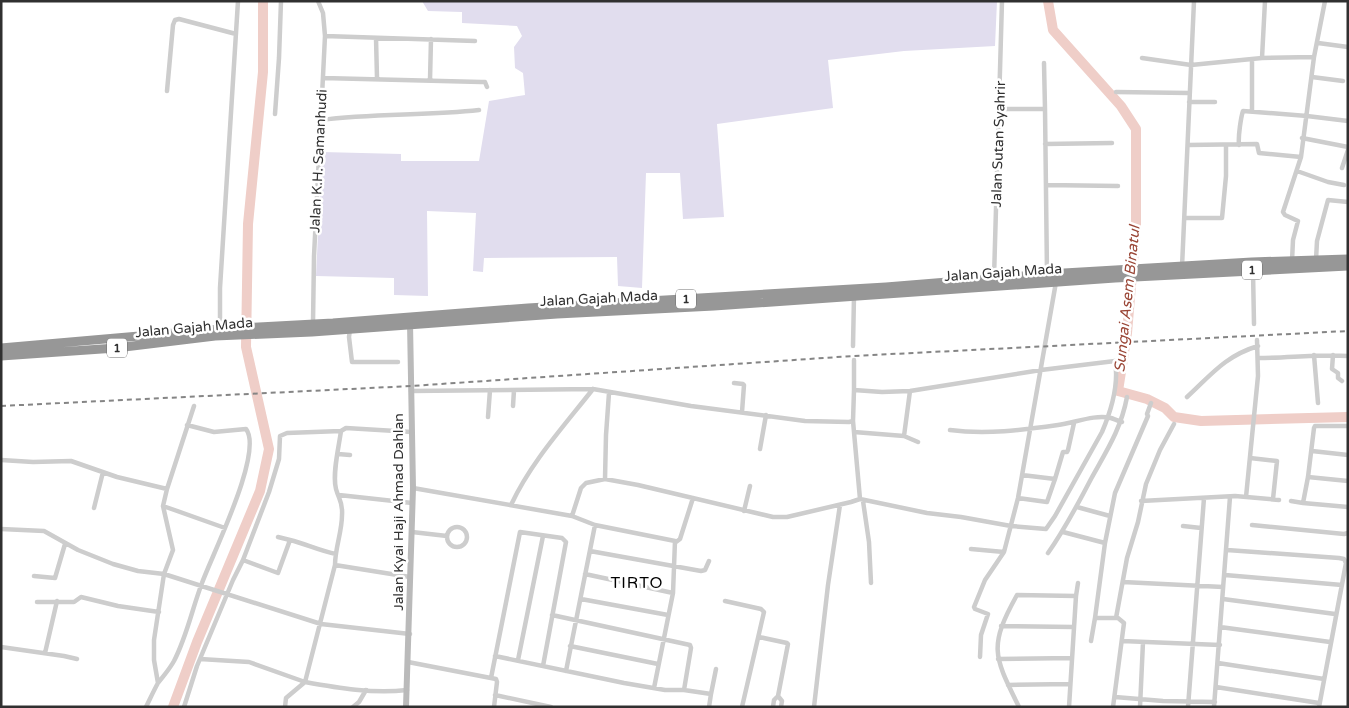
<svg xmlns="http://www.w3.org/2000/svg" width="1349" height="708" font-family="'Varela Round',sans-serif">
  <rect width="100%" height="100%" fill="#fff"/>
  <path fill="#e1ddee" d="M422,1H997L995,46L904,51L828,60L833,108L717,124L724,217L683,219L680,173H646L642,288L618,286L617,257L484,258L483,272L473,271L476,213L427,211L428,296L394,295V278L316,276L322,152L401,154V161H479L489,101L525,95L523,73L515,68L514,47L522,36L517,26L462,23V12L428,11Z"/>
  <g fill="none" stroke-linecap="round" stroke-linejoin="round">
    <path stroke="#efcec8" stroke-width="10" d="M1048,1L1053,30L1121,106L1136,129V226L1127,333L1118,391L1147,399L1165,408L1174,417L1201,421L1348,417
      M173,707L197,642L260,491L269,449L246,347L248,224L263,72V1"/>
    <path stroke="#cdcdcd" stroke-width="4.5" d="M325,36L475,41
      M376,38L377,78
      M1318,43L1348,47
      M1142,58L1191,65L1262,58L1314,57
      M1262,58L1265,1
      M1044,63L1045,109
      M1312,77L1343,81
      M323,78L481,82H485L487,87
      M430,80L431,39
      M167,91L173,25L175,20L179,19L236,34
      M1116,92L1189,93
      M1189,102H1215
      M999,109H1045L1047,274
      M1252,111V60
      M275,114L279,58L281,1
      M321,120C373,113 427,116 479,110
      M1302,138L1348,147
      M1045,144L1112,143
      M1188,145L1257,144L1259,153L1301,157
      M1239,145C1238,136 1241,117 1243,111L1307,116L1348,121
      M1342,168L1348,150
      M1297,171L1328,182L1344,185
      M1046,185L1118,186
      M1185,218H1222L1226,176V145
      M1316,260L1317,241L1328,200L1348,202
      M1292,261L1293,240L1298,221L1285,215L1283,212L1301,157L1314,57L1325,1
      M1182,267L1194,1
      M1253,271L1254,324
      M994,278L1002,1
      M313,323L314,256L325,36L323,13L318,1
      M220,329V288L238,1
      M350,329L349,337L352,362H398
      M853,346L854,296
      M1314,355L1318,403
      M1333,355L1332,369L1338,373V378L1342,381
      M1258,358C1288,358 1318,354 1348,356
      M854,360V390
      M734,383L743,384L744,385L742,412
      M411,391L593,389L691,406L805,421L849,422L853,421L854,390L882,392L910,391L1041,370L1115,361C1119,384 1111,411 1102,432L1055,516L1046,529L1011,526L961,517L927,513L860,499
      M1187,397C1211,375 1225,356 1258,346
      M513,406L514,390
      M488,417L490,390
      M1348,426H1315L1314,428L1308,477L1303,503L1348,507
      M950,430C986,435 1022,430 1058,425C1074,423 1095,414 1111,418C1114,419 1118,421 1122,422
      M341,431C339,446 332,474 336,489C339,500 343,502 342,515C342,532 335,548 335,565L410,577
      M854,432L904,436L918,442
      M904,436L910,391
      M760,449L766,415
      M1312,451L1348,455
      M338,454L350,455
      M1250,458L1277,461L1273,499
      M1,460L33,462L71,461L117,477L167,489L163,506L173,550L164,574L154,640V660L158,683
      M1022,475L1055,479L1063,452H1067L1068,450L1074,423
      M1308,477L1348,481
      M605,479L606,435L609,393
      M413,488L572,516L595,525L675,541L673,593L654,688
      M167,489L194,406
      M339,495L412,503
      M1246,497L1258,376L1257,340
      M1018,498L1047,502L1055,479
      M863,501L869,542L871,583
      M1141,501L1235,496L1279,500
      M1291,501L1303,503
      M511,505C531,462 564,426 593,389
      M163,506L225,528
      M1077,507L1110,516
      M94,508L103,472
      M744,511L750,486
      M572,516L581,488L586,483L605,479L638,485L773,517H787L851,502L860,499L853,421
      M1252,525L1344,534L1348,533
      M1183,526L1201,528
      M447 537a10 10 0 1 1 20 0a10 10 0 1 1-20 0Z
      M1,529L44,531L78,550L113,564L138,571L164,574L321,624L410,634
      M412,532L447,536
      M1063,532L1105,543
      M278,537L290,540
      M676,542L680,539L693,498
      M971,549L1004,552
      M1227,550L1339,558L1344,559L1346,563L1319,707
      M590,551L701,571L705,570L709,561
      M1048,553C1065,529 1078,504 1091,479C1107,450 1121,429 1127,397
      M243,560L278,573L290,540C306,544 320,551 336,554
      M335,565L305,682C338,688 373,694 407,690
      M585,574L673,593
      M1225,575L1342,585
      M34,576L55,578L65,544
      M1123,582L1223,587
      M1076,596L1078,583
      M581,599L668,615
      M1223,599L1335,614
      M725,601L761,609L764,612L742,707
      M37,602H74L81,597L118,606L159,612
      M552,615L690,645L691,648L684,690
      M1116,618L1127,558L1138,522L1146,484L1160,450L1174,424
      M1001,626L1073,627
      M1220,627L1330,642
      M759,637L787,643L788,644L778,696L774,700L773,707
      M1091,641L1095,618
      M1122,641L1220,645
      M570,646L658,664
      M1,647L64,656L77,659
      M45,653L57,601
      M495,656L624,683L665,690H684L711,694L709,707
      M980,657L981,635L988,614L975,609L974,607L985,580L1004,552L1018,498L1056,282
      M200,659L249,662L305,682L286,698L285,707
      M998,659L1072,658
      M518,660L543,536
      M408,662L496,679L497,682L494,707
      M1218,663L1324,679
      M566,671L595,525
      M491,678L520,532L562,538L566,542L543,666
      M1008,685L1070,684
      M1216,687L1319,703
      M711,694L716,669
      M495,695L551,707
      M778,696L782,701L781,707
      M1115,697L1163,701L1215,702
      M146,707C150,699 154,690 158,683C164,675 169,670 174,661C187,636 192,609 202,583C212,555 264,452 246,429L214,432L187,425
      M184,707L197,666L233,580L243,560L269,492L279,459L280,436L287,433L341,431L346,428L412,432
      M353,707L359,702L366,690
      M814,707L828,585L840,505
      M1019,707C994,656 988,647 1017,595L1076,596L1069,707
      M1113,707L1124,623L1118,618H1095L1105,543L1115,493L1148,416L1147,414L1151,403
      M1140,707L1143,642
      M1188,707L1204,498
      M1214,707L1230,497"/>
    <path stroke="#bababa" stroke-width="6" d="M406,707L413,488L410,323"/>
    <path stroke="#979797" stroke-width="9" d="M1,348L220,329L333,323L528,308L886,287L1047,274L1252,262L1348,259
      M1,356L116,348L215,336L312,332L557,314L714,306L1115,278L1348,266"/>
    <path stroke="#858585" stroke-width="2" stroke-dasharray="5 4" stroke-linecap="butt" d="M1,406L411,386L853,356L1348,331"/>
  </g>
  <g text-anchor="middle" stroke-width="5" stroke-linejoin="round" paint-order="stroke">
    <g fill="#fff" stroke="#6e6e6e" stroke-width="1">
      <rect x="1242" y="260.5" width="20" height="19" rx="4"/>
      <rect x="676" y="289.5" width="20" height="19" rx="4"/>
      <rect x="107" y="338.5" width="20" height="19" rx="4"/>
    </g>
    <g font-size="12" font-weight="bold" fill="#303030">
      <text x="1252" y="274">1</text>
      <text x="686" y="303">1</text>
      <text x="117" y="352">1</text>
    </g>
    <g font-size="14" fill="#303030" stroke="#fff">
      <text transform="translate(998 144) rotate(-88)" y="5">Jalan Sutan Syahrir</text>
      <text transform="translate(318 161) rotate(-87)" y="5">Jalan K.H. Samanhudi</text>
      <text transform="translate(1003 272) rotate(-4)" y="5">Jalan Gajah Mada</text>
      <text transform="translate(599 298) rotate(-3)" y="5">Jalan Gajah Mada</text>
      <text transform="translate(194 327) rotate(-5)" y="5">Jalan Gajah Mada</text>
      <text transform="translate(398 512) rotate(-90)" y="5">Jalan Kyai Haji Ahmad Dahlan</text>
    </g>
    <g font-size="15" font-style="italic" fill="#9a4636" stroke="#fff">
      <text transform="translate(1127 299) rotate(-84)" y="5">Sungai Asem Binatul</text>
    </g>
    <g font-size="16" letter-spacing="1" fill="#000" stroke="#fff">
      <text x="637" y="588">TIRTO</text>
    </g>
  </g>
  <rect width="1349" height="708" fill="none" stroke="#303030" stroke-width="5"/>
</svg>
